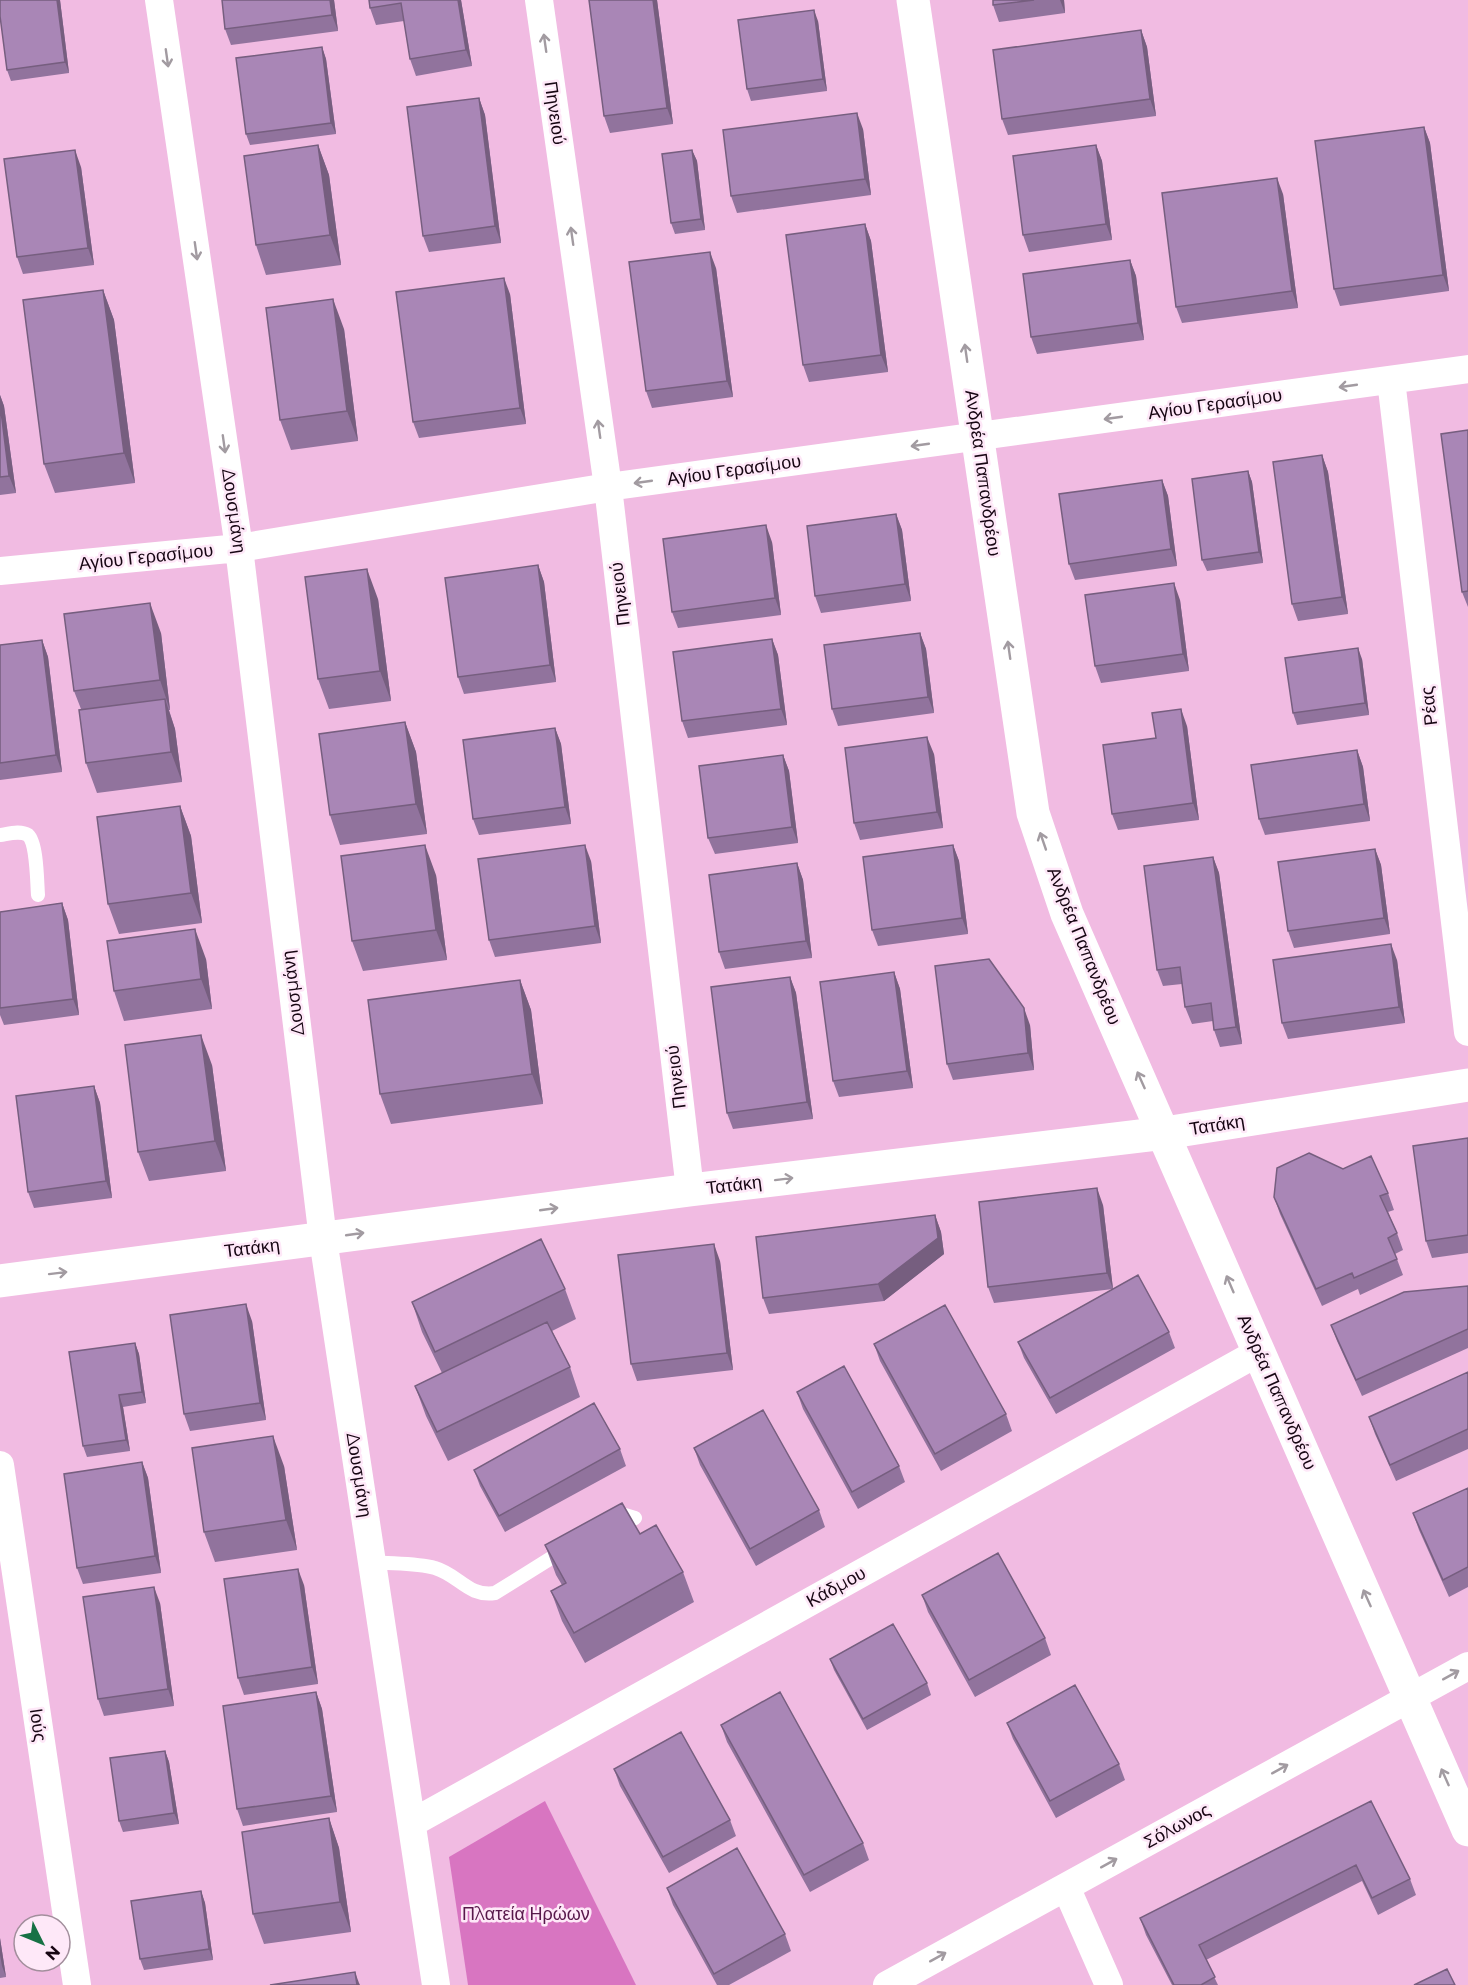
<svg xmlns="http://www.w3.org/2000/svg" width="1468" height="1985" font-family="Montserrat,sans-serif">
  <rect width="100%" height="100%" fill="#f1bbe2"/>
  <path fill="#d875c1" d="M545,1801L636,1985H468L449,1857Z"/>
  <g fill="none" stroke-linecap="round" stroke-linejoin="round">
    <path stroke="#fff" stroke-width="14" d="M0,835C8,834 20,830 28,835C37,843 37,882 38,895
      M613,1519L625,1515L635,1518
      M373,1562C393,1564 416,1563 435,1568C459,1575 468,1597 495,1593L564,1550"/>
    <path stroke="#fff" stroke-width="28" d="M159,0L239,548L323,1239L436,1985
      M539,0L608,487L690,1190
      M1391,380L1468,1032
      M0,571L239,548L608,487L1468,369
      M0,1465L77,1985
      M412,1823L1259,1352
      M1066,1887L1109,1985
      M887,1985L1468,1666"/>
    <path stroke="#fff" stroke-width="33" d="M913,0L1033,813L1067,914L1468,1830
      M0,1281L690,1190L1165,1133L1468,1085"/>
  </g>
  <path fill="#91739d" d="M0,0H60L69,73L11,81L7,70Z
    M334,0L338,31L231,45L225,29Z
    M369,0H461L472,66L416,76L410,59L404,21L376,25L370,8Z
    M589,0H657L673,124L610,133L604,116Z
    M993,0H1064L1065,13L999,22L993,5Z
    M818,21L827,91L751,101L747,89Z
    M1141,30L1147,47L1156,116L1008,135L1002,119Z
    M322,47L326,59L336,134L250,145L246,134Z
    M479,98L485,115L501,243L429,252L423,236Z
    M1424,127L1430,143L1449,291L1340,306L1334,289Z
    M863,129L871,195L737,213L731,196Z
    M318,145L329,175L341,265L266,275L256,245Z
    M1096,145L1102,161L1112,240L1029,252L1023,235Z
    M692,150L697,161L705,230L675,234L671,223Z
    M81,167L94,265L23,274L17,257Z
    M1283,194L1298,308L1182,323L1176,307Z
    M865,224L871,241L888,372L809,382L803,365Z
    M1130,260L1136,276L1144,340L1037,354L1031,337Z
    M716,268L733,397L652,408L646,391Z
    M103,290L114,320L135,483L55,493L44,464Z
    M510,294L526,424L419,438L413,422Z
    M344,329L358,441L291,450L280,420Z
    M0,395L4,406L16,493L0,495Z
    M1468,430V607L1462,592Z
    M1322,455L1328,472L1348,614L1298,621L1292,604Z
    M1248,471L1252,482L1263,563L1207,571L1202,560Z
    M1162,480L1168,496L1177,566L1075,580L1069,564Z
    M896,514L902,530L911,601L821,613L815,596Z
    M772,542L781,615L678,628L672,612Z
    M538,565L544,582L556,682L464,694L458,677Z
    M378,599L391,701L329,709L318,679Z
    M1180,600L1189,671L1101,683L1095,666Z
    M161,633L170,710H169L175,729L182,782L97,793L86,763L81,709L74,691Z
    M920,633L926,649L934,713L838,726L832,709Z
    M772,639L778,655L787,725L688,738L682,721Z
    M42,640L48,657L62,772L0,780V645Z
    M1362,659L1369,715L1297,725L1293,713Z
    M405,722L416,752L427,834L340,845L330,815Z
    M1187,726L1199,820L1118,830L1112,814L1156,738Z
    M555,728L561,744L571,824L479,835L473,819Z
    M1357,750L1363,767L1370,821L1265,835L1259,819Z
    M934,754L943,828L860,840L854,823Z
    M783,755L789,771L798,843L715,854L708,838Z
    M180,806L191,836L202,923L119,934L108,904Z
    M953,845L959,861L968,934L878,946L872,930Z
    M1375,849L1381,865L1390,934L1294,948L1288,931Z
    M1213,857L1219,873L1242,1044L1220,1047L1214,1030L1213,1021L1192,1024L1185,1007L1182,984L1163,986L1157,970Z
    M591,861L601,943L495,957L489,940Z
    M797,863L803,880L812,958L725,969L719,952Z
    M436,875L447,960L363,971L352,941Z
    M62,903L68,920L79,1015L4,1025L0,1015V912Z
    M206,959L212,1009L124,1021L114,991Z
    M1397,960L1405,1023L1288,1039L1282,1023Z
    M894,972L900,989L913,1088L839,1097L833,1081Z
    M790,977L796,993L813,1119L733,1129L727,1113Z
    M520,980L531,1010L543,1104L391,1124L380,1094Z
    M1030,1025L1034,1070L953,1080L947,1064Z
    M212,1065L226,1171L149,1181L138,1152Z
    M94,1086L100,1103L112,1198L34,1208L28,1192Z
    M1468,1138V1253L1432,1258L1426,1241Z
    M1388,1193L1394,1210L1388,1212L1397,1233L1403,1250L1395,1254L1403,1275L1360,1295L1358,1289L1322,1306L1280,1214L1274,1197Z
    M1103,1205L1113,1289L1169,1332L1175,1348L1056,1414L1024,1358L1018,1342L1113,1289L994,1303L988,1287Z
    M935,1215L941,1232L944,1254L884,1301L769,1314L763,1298Z
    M720,1261L733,1370L637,1381L631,1364Z
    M1468,1286V1348L1362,1396L1337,1341L1331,1325Z
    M565,1289L576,1319L552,1331L570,1367L580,1397L448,1461L426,1416L415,1386L442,1373L422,1332L412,1302Z
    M252,1321L266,1420L190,1431L184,1414Z
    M135,1343L139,1354L146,1403L123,1407L130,1451L87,1457L83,1446Z
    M874,1344L1006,1414L1012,1431L941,1471L880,1361Z
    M1468,1372V1449L1396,1481L1375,1434L1369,1417Z
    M797,1392L899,1466L905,1482L858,1509L803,1409Z
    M694,1448L819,1510L825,1527L756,1566L700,1465Z
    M620,1449L626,1466L505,1532L480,1486L474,1470Z
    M142,1462L148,1478L161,1573L83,1584L77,1568Z
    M284,1466L297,1550L215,1562L204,1532Z
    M1468,1488V1587L1449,1597L1419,1530L1413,1513Z
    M640,1534L683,1572L694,1602L585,1663L562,1621L551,1591L562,1585L556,1575L545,1545Z
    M304,1585L318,1684L244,1695L238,1678Z
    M922,1595L1045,1638L1051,1655L975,1697L928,1612Z
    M160,1603L174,1706L104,1716L98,1699Z
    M830,1659L927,1683L931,1695L867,1730L834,1670Z
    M316,1692L322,1709L337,1812L243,1826L237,1809Z
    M1007,1723L1119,1764L1125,1780L1056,1818L1013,1739Z
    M721,1725L863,1843L869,1860L810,1892L727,1742Z
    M165,1751L169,1762L179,1824L123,1832L119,1821Z
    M614,1769L730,1820L736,1836L669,1873L620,1786Z
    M1371,1801L1410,1879L1416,1895L1378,1915L1362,1881L1206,1960L1218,1985H1172L1146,1935L1140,1918Z
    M329,1818L339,1848L351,1932L264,1944L253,1914Z
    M667,1888L785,1934L791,1951L729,1985H717L673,1905Z
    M201,1891L205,1903L213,1960L144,1970L140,1959Z
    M0,1938L6,1977L0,1978Z"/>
  <path fill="#765e7f" d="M57,0H60L69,73L65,62Z
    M330,0H334L338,31L332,15Z
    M458,0H461L472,66L466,50Z
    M653,0H657L673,124L667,108Z
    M1060,0H1064L1065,13Z
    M814,10L818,21L827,91L823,79Z
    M1141,30L1147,47L1156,116L1150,99Z
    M322,47L326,59L336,134L331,123Z
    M479,98L485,115L501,243L495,226Z
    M857,113L863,129L871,195L865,179Z
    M1424,127L1430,143L1449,291L1443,275Z
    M318,145L329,175L341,265L330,235Z
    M1096,145L1102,161L1112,240L1106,224Z
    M75,150L81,167L94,265L88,248Z
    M692,150L697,161L705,230L701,219Z
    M1277,178L1283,194L1298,308L1292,291Z
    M865,224L871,241L888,372L881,355Z
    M710,252L716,268L733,397L727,381Z
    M1130,260L1136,276L1144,340L1138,323Z
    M504,278L510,294L526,424L520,408Z
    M103,290L114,320L135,483L124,453Z
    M333,299L344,329L358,441L347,411Z
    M0,395L4,406L16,493L9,476L0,403Z
    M1322,455L1328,472L1348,614L1342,597Z
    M1248,471L1252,482L1263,563L1259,552Z
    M1162,480L1168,496L1177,566L1171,549Z
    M896,514L902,530L911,601L905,584Z
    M766,525L772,542L781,615L775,598Z
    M538,565L544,582L556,682L550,665Z
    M367,569L378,599L391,701L380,671Z
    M1174,583L1180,600L1189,671L1183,654Z
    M150,603L161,633L170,710L160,680Z
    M920,633L926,649L934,713L928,697Z
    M772,639L778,655L787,725L781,709Z
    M42,640L48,657L62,772L56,755Z
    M1358,648L1362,659L1369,715L1365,703Z
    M165,699L175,729L182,782L171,752Z
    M1181,709L1187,726L1199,820L1193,803Z
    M405,722L416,752L427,834L416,804Z
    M555,728L561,744L571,824L565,807Z
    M927,737L934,754L943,828L937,812Z
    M1357,750L1363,767L1370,821L1364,804Z
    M783,755L789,771L798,843L792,827Z
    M180,806L191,836L202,923L191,893Z
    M425,845L436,875L447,960L436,930Z
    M585,845L591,861L601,943L595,926Z
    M953,845L959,861L968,934L962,918Z
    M1375,849L1381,865L1390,934L1384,918Z
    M1213,857L1219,873L1242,1044L1236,1027Z
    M797,863L803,880L812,958L806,941Z
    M62,903L68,920L79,1015L73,999Z
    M195,929L206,959L212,1009L201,979Z
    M1391,944L1397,960L1405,1023L1399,1007Z
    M894,972L900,989L913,1088L907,1071Z
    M790,977L796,993L813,1119L807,1102Z
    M520,980L531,1010L543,1104L532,1074Z
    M1024,1008L1030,1025L1034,1070L1028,1053Z
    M201,1035L212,1065L226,1171L215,1141Z
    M94,1086L100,1103L112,1198L106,1181Z
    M1097,1188L1103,1205L1113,1289L1107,1273Z
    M935,1215L941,1232L944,1254L884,1301L878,1284Z
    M714,1244L720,1261L733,1370L727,1353Z
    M246,1304L252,1321L266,1420L260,1403Z
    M135,1343L139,1354L146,1403L142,1392Z
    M119,1395L123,1407L130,1451L126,1440Z
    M273,1436L284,1466L297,1550L286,1520Z
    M142,1462L148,1478L161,1573L155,1556Z
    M298,1569L304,1585L318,1684L312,1667Z
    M154,1587L160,1603L174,1706L168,1689Z
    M316,1692L322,1709L337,1812L331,1796Z
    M165,1751L169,1762L179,1824L174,1813Z
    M329,1818L339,1848L351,1932L340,1902Z
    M201,1891L205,1903L213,1960L209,1949Z
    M0,1938L6,1977L2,1966L0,1955Z
    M355,1972L359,1983L360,1985H357Z"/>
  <path fill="#a986b6" stroke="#765e7f" stroke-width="1.5" d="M0,0H57L65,62L7,70L0,16Z
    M222,0H330L332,15L225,29Z
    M369,0H458L466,50L410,59L401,3L370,8Z
    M589,0H653L667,108L604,116Z
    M993,0H1034L993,5Z
    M814,10L823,79L747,89L738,20Z
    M1141,30L1150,99L1002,119L993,50Z
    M322,47L331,123L246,134L236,58Z
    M479,98L495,226L423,236L407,107Z
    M857,113L865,179L731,196L723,130Z
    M1424,127L1443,275L1334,289L1315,141Z
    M318,145L330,235L256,245L244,156Z
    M1096,145L1106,224L1023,235L1013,156Z
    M75,150L88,248L17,257L4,159Z
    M692,150L701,219L671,223L662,154Z
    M1277,178L1292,291L1176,307L1162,193Z
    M865,224L881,355L803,365L786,235Z
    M710,252L727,381L646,391L629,262Z
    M1130,260L1138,323L1031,337L1023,274Z
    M504,278L520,408L413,422L396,292Z
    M103,290L124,453L44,464L23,300Z
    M333,299L347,411L280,420L266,308Z
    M0,403L9,476L0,477Z
    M1468,430V591L1462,592L1441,434Z
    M1322,455L1342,597L1292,604L1273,462Z
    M1248,471L1259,552L1202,560L1192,479Z
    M1162,480L1171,549L1069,564L1059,494Z
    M896,514L905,584L815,596L807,526Z
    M766,525L775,598L672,612L663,539Z
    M538,565L550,665L458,677L445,578Z
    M367,569L380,671L318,679L305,577Z
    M1174,583L1183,654L1095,666L1085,595Z
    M150,603L160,680L74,691L64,614Z
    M920,633L928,697L832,709L824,645Z
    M772,639L781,709L682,721L673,652Z
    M42,640L56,755L0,763V645Z
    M1358,648L1365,703L1293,713L1285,658Z
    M165,699L171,752L86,763L79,710Z
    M1181,709L1193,803L1112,814L1103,745L1156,738L1152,713Z
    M405,722L416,804L330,815L319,734Z
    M555,728L565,807L473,819L463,740Z
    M927,737L937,812L854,823L845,748Z
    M1357,750L1364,804L1259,819L1251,765Z
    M783,755L792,827L708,838L699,766Z
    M180,806L191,893L108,904L97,817Z
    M425,845L436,930L352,941L341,856Z
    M585,845L595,926L489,940L478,859Z
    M953,845L962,918L872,930L863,857Z
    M1375,849L1384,918L1288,931L1278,862Z
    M1213,857L1236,1027L1214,1030L1211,1003L1185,1007L1180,967L1157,970L1144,866Z
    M797,863L806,941L719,952L709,875Z
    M62,903L73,999L0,1008V912Z
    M195,929L201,979L114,991L107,941Z
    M1391,944L1399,1007L1282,1023L1273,960Z
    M989,959L1024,1008L1028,1053L947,1064L935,966Z
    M894,972L907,1071L833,1081L820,982Z
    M790,977L807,1102L727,1113L711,987Z
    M520,980L532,1074L380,1094L368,1000Z
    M201,1035L215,1141L138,1152L125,1045Z
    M94,1086L106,1181L28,1192L16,1096Z
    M1468,1138V1235L1426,1241L1413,1146Z
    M1309,1153L1343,1169L1371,1156L1388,1193L1380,1196L1397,1233L1388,1238L1397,1259L1354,1278L1352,1273L1316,1289L1274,1197L1277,1168Z
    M1097,1188L1107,1273L988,1287L979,1202Z
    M935,1215L938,1238L878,1284L763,1298L756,1237Z
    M541,1239L565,1289L435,1352L412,1302Z
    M714,1244L727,1353L631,1364L618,1255Z
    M1138,1275L1169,1332L1050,1398L1018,1342Z
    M1468,1286V1329L1356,1380L1331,1325L1404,1292Z
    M246,1304L260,1403L184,1414L170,1315Z
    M945,1305L1006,1414L935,1454L874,1344Z
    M547,1322L570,1367L437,1432L415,1386Z
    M135,1343L142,1392L119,1395L126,1440L83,1446L69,1352Z
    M844,1366L899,1466L852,1492L797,1392Z
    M1468,1372V1429L1390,1465L1369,1417Z
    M594,1403L620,1449L499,1516L474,1470Z
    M763,1410L819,1510L750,1549L694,1448Z
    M273,1436L286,1520L204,1532L192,1448Z
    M142,1462L155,1556L77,1568L64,1474Z
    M1468,1488V1567L1443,1580L1413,1513Z
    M622,1503L640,1534L656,1525L683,1572L574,1633L551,1591L566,1583L545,1545Z
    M998,1553L1045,1638L969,1680L922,1595Z
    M298,1569L312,1667L238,1678L224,1579Z
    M154,1587L168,1689L98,1699L83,1597Z
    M893,1624L927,1683L863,1719L830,1659Z
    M1075,1685L1119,1764L1050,1801L1007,1723Z
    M316,1692L331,1796L237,1809L223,1706Z
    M780,1692L863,1843L804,1875L721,1725Z
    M681,1732L730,1820L663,1857L614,1769Z
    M165,1751L174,1813L119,1821L110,1758Z
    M1371,1801L1410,1879L1372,1898L1356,1865L1199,1945L1215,1977L1201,1985H1174L1140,1918Z
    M329,1818L340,1902L253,1914L242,1832Z
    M737,1848L785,1934L714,1974L667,1888Z
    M201,1891L209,1949L140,1959L131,1901Z
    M1447,1969L1455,1985H1414Z
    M355,1972L357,1985H270Z"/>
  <defs><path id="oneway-shaft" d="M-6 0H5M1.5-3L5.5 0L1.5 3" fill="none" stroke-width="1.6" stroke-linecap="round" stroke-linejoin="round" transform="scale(1.5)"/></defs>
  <g stroke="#a29ba1">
    <use href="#oneway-shaft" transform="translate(545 43) rotate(-98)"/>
    <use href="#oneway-shaft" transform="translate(167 58) rotate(82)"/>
    <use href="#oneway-shaft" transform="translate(572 236) rotate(-98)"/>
    <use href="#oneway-shaft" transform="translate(196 251) rotate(82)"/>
    <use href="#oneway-shaft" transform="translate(966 353) rotate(-98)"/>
    <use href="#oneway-shaft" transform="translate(1348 386) rotate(172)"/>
    <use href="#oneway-shaft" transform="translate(1113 418) rotate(172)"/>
    <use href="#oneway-shaft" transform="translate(599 429) rotate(-98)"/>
    <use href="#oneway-shaft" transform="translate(224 444) rotate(82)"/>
    <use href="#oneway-shaft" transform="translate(920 445) rotate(172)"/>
    <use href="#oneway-shaft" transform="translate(643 482) rotate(172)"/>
    <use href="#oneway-shaft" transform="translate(1009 650) rotate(-98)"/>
    <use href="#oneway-shaft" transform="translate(1043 841) rotate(-109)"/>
    <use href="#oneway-shaft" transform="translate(1141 1080) rotate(-114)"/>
    <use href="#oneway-shaft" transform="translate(784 1179) rotate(-7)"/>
    <use href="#oneway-shaft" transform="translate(549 1209) rotate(-8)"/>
    <use href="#oneway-shaft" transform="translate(355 1234) rotate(-8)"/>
    <use href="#oneway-shaft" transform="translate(58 1273) rotate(-7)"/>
    <use href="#oneway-shaft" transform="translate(1230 1284) rotate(-113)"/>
    <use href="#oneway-shaft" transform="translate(1367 1598) rotate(-114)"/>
    <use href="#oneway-shaft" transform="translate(1451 1675) rotate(-29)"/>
    <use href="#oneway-shaft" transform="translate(1280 1769) rotate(-29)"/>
    <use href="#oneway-shaft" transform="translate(1445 1777) rotate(-114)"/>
    <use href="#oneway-shaft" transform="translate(1109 1863) rotate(-29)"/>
    <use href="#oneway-shaft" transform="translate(938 1957) rotate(-29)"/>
  </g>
  <g text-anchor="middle" stroke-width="5" stroke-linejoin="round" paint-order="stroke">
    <g font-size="18" fill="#170613" stroke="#fee8f8">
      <text transform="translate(555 113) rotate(82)" y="6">Πηνειού</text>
      <text transform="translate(1215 404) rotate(-8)" y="6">Αγίου Γερασίμου</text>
      <text transform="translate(734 470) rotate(-8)" y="6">Αγίου Γερασίμου</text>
      <text transform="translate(983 473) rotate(82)" y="6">Ανδρέα Παπανδρέου</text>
      <text transform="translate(234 511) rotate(82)" y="6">Δουσμάνη</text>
      <text transform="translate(146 557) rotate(-6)" y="6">Αγίου Γερασίμου</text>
      <text transform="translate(620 594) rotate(-97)" y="6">Πηνειού</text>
      <text transform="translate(1429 706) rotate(-97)" y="6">Ρέας</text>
      <text transform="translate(1084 946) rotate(68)" y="6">Ανδρέα Παπανδρέου</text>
      <text transform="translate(293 993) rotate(-97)" y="6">Δουσμάνη</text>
      <text transform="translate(676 1077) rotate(-97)" y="6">Πηνειού</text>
      <text transform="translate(1217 1125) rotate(-9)" y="6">Τατάκη</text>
      <text transform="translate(734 1185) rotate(-7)" y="6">Τατάκη</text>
      <text transform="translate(252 1248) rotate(-7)" y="6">Τατάκη</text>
      <text transform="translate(1277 1392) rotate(66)" y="6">Ανδρέα Παπανδρέου</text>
      <text transform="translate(359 1475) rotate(81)" y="6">Δουσμάνη</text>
      <text transform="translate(836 1587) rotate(-29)" y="6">Κάδμου</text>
      <text transform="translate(38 1725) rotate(82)" y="6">Ιούς</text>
      <text transform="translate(1177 1826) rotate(-29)" y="6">Σόλωνος</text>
    </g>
    <g font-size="18" fill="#58184b" stroke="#fee8f8">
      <text x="526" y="1920">Πλατεία Ηρώων</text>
    </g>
  </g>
  <g transform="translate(42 1943) rotate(133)"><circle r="28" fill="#fee8f8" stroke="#a28e9c" stroke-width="1.5"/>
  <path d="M0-4.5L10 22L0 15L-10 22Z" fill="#177145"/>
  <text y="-9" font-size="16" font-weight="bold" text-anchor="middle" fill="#170613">N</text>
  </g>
</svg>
